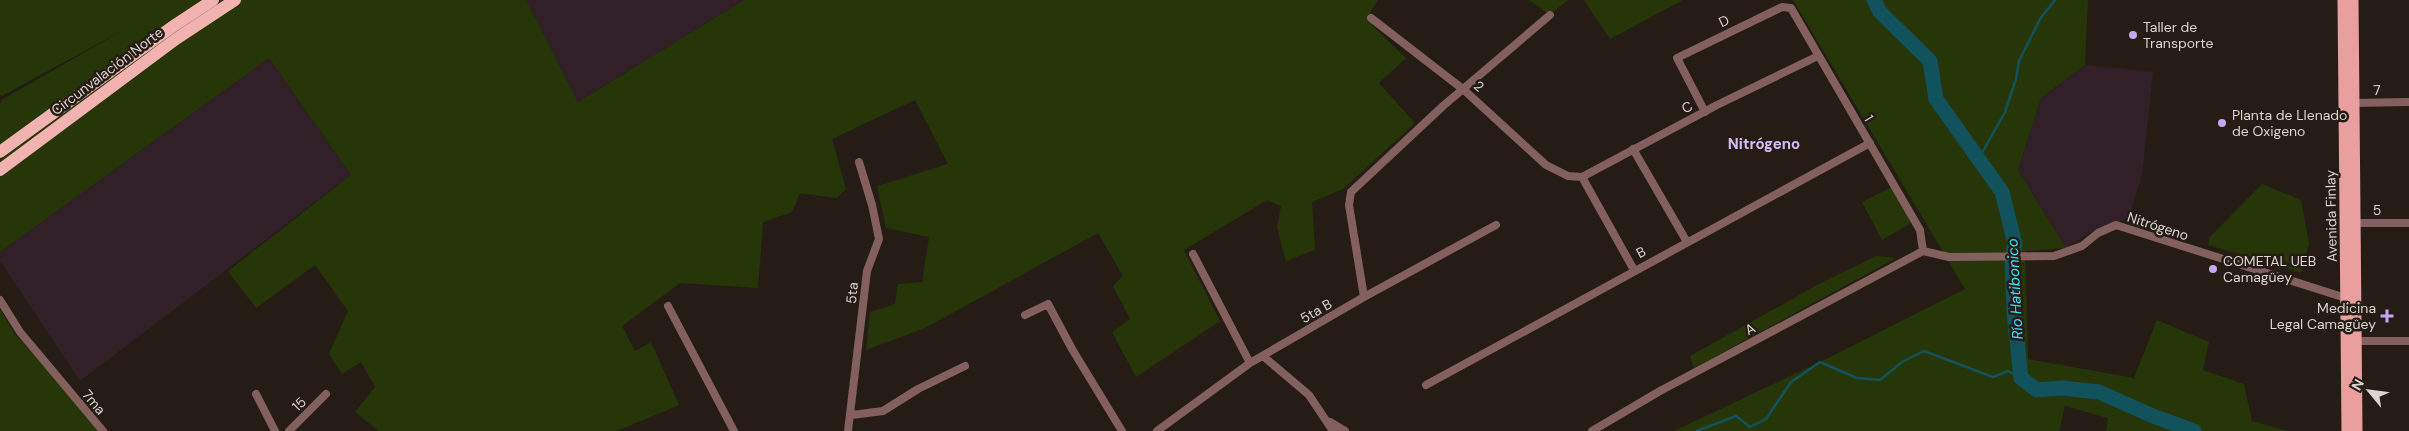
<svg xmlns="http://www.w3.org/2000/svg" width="2409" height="431" font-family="'DM Sans',sans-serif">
  <rect width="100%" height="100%" fill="#251d15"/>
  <path fill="#312028" d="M526,0H744L578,102Z
    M269,58L351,175L80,381L0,261V252Z
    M2085,65L2153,72L2142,175L2128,219L2094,230L2066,248L2018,170L2041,98Z"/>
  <path fill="#263609" d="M0,0H526L578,102L744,0H1378L1366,19L1406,58L1379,83L1415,123L1343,189L1312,202L1315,250L1286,261L1277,227L1281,206L1267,200L1184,250L1220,321L1136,377L1112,332L1130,319L1113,286L1123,276L1098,233L925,328L866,350L870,312L895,304L898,284L922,282L929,237L886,228L877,186L948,164L915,100L832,139L846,189L837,198L800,193L792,212L763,222L758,288L680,283L622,326L635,351L651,342L679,405L617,431H379L355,412L375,387L361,362L342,374L329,354L348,311L315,265L256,308L228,271L351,175L269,58L0,252V104L3,99L127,28L2,96L0,94Z
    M1529,0H1568L1550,15Z
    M1584,0H1683L1610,39Z
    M1793,0H2088L2085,65L2041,98L2018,170L2066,248L2025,251L2028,359L2134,378L2157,320L2209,342L2203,370L2244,384L2252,421L2288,431H2106L2108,418L2065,406L2059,431H1674L1820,362L1965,289Z
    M2262,184L2301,200L2309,243L2301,273L2208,245L2210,237Z
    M1892,187L1911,223L1882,240L1862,202Z
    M1876,256L1896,258L1694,368L1690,356L1819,284Z
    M0,309L14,333L66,389L100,431H0Z"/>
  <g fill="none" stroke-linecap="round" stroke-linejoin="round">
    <path stroke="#12525c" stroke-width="2.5" d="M1978,160L2005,112L2016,79L2019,61L2040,19L2055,0
      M1697,431L1736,416L1750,427L1766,419L1791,382L1820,362L1857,378L1880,380L1902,362L1924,351L1993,377L2008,371L2021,378"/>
    <path stroke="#12525c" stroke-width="15" d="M1874,0L1880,12L1930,61L1936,99L2002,192L2015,244L2012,259L2014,313L2021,378L2037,390L2062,388L2099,392L2153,416L2194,431"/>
    <path stroke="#835f5e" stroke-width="8" d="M1371,18L1464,90L1546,165L1568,176L1582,177L1717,105L1818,56
      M2352,103L2409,102
      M1705,112L1677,58L1782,7L1791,8L1920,230L1923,251
      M1633,149L1687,242
      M1582,177L1634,270
      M2351,223H2409
      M1923,251L1949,257L2054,256L2082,246L2098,233L2116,225L2349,299
      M1193,254L1250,363
      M1364,297L1349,205L1351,192L1443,106L1550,15
      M0,300L20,332L103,431
      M668,306L734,431
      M1025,315L1048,304L1072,349L1122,431
      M2354,341H2409
      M1263,356L1309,395L1333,431
      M1426,385L1870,143
      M256,394L275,431
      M852,415L883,411L918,389L965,366
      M1330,422L1345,431
      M289,431L326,394
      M848,431L867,271L879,239L872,205L859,162
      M1157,431L1250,363L1364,297L1496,225
      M1592,431L1660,391L1923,251"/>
    <path stroke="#e99f9d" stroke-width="11" d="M2343,0L2347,431
      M2353,0L2357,431"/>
    <path stroke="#f2b2b0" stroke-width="12" d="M0,152L172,27L213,0
      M0,170L176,39L235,0"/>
  </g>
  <g fill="#c6a6f0" stroke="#251d15" stroke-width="2">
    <circle cx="2133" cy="35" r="5"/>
    <circle cx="2222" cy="123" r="5"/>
    <circle cx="2213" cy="269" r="5"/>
    <path d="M2384.5 308.5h5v5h5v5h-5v5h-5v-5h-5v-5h5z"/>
  </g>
  <g text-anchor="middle" stroke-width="5" stroke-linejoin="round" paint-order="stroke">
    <g font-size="14" fill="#dbd5d0" stroke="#251d15">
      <text transform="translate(1724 21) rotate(-26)" y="5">D</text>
      <text transform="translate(107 71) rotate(-37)" y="5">Circunvalación Norte</text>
      <text transform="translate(1479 86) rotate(41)" y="5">2</text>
      <text transform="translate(2377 90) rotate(-1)" y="5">7</text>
      <text transform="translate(1687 107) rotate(-27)" y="5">C</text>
      <text transform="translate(1869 118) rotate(59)" y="5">1</text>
      <text x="2377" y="215">5</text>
      <text transform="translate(2331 216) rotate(-91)" y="5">Avenida Finlay</text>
      <text transform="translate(2158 226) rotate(18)" y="5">Nitrógeno</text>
      <text transform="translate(1641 252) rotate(-28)" y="5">B</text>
      <text transform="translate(852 293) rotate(-84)" y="5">5ta</text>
      <text transform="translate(1316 311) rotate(-30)" y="5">5ta B</text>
      <text transform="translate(1750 329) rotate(-28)" y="5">A</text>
      <text transform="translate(94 402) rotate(50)" y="5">7ma</text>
      <text transform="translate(299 404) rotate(-44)" y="5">15</text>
    </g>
    <g font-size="14" fill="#dbd5d0" stroke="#251d15" text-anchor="start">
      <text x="2143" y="32">Taller de<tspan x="2143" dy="16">Transporte</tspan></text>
      <text x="2232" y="120">Planta de Llenado<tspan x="2232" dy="16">de Oxigeno</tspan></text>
      <text x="2223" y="266">COMETAL UEB<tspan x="2223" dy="16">Camagüey</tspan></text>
      <text x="2376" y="313" text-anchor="end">Medicina<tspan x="2376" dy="16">Legal Camagüey</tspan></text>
    </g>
    <g font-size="15" font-weight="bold" fill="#d4bdf5" stroke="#251d15">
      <text x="1764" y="149">Nitrógeno</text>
    </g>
    <g font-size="15" font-style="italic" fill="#34e0fa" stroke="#251d15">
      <text transform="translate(2015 289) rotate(-93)" y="5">Río Hatibonico</text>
    </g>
  </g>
  <g transform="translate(2369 391) rotate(299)" stroke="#251d15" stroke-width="4" paint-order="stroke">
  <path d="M0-4L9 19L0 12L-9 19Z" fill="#dbd5d0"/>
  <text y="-8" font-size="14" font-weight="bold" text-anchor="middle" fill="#dbd5d0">N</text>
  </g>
</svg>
